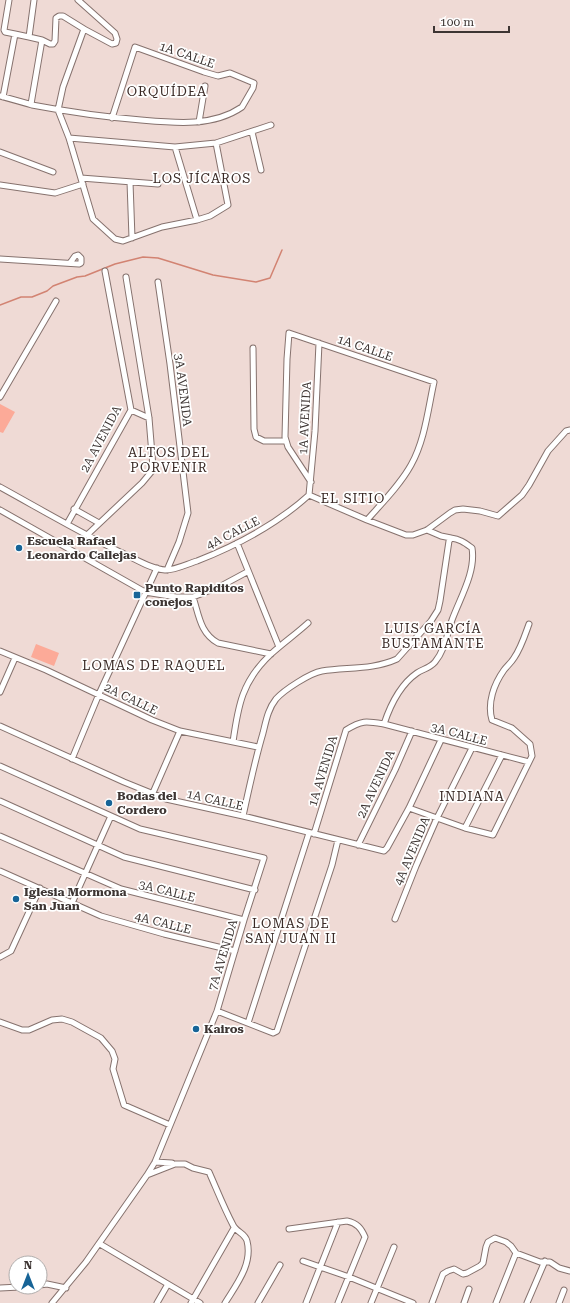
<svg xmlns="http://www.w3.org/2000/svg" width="570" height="1303" font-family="'Roboto Serif',serif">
  <rect width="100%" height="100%" fill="#efdad5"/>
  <path fill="#fcaa98" d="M0,404L15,412L3,433L0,432Z
    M36,644L59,653L54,666L31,657Z"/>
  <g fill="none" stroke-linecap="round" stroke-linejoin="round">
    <path stroke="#d28372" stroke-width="1.5" d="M0,305L21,297H32L47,291L53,286L77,277L85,276L115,264L143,257L158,258L213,275L256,282L270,278L282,250"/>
    <g stroke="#86726e" stroke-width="7">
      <path id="minor" d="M78,0L115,33L117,39L116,43L112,44L84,29
        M15,34L29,37L34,0
        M29,37L42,40
        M0,96C11,99 22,102 32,105C69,112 105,117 141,120C175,123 213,127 242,107L253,88L254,83L230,73L218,76L204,72L135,47L112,118
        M3,97L15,34L5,32L4,30L9,0
        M31,104L42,40L50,44H53L55,41L56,18L59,16H63L84,29L63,87L58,110L69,138L93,219L115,239L123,241L162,227L197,220L210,216L228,205L216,143
        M199,122L205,86
        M252,132L261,170
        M69,138L175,147L216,143L271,125
        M175,147L197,220
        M0,152L53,172
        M81,178L158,184
        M130,182L132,238
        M0,185L55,193L83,184
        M0,259L79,264L81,263V258L78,255L75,256L70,263
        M158,282L170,364L188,513L179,542L167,570
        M253,348L254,429L256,437L264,441H286
        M0,397L56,301
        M131,410L149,418
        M311,482L288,447L285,437L287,359L289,333L434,382C428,409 425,440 411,465C400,485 382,503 367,520
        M0,487C40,509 79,532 120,552C134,558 150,569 165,570C176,570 187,564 197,561C238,545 277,524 309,495
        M309,495L367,520L406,535H413L427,530L450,513L455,510L463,509L480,511L498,516L522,495L529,485L548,451L566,431L570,430
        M309,495L315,431L319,343
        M74,509L99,523
        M0,510L145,592L176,597H193L221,586L247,572
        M67,524L131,410L105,271
        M87,535L142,483L152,471L153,467L149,418L126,277
        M237,543L279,647
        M193,597C199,615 200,633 218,643L271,654
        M0,651L46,670L152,720L180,731L258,747
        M0,692L15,658
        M384,724C390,706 401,684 417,673C423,669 430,668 435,662C445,650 447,634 452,620C460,598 476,572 472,548C465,543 460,539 451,538
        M0,726L124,782L166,799L243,816L384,851L387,848L409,808L441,740
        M233,742C238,706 242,681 271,654C283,643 296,634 308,623
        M72,759L99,694L157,568
        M0,766L140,829L264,858L244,920L217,1011L155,1162L147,1175
        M152,795L180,731
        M0,801L124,857L255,890
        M409,808L465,828L493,835L532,756L530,744L512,728L492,720C487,703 494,684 504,670C507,666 511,663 514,658C521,648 525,635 529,624
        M243,816C249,788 255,760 263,733C266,721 268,709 276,699C284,690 310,673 322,671C347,667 373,670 397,659L431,621L438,610L440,601L449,541L451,538L441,536L427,530
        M465,828L502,755
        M314,834L346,730C362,720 366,721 384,724L529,762
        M0,836L121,889L244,920
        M358,845L395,770L412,731
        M0,871L101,916L164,934L235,951
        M72,903L111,816
        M395,919L416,866L437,818L472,748
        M0,957L11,951L40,888
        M217,1011L273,1033L277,1031L332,865L338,840
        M0,1022L22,1030H29L52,1020L62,1019L72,1022L101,1038L112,1051L115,1059L113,1069L124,1105L170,1125
        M248,1023L309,833
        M155,1162L172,1163
        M289,1229L347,1221C357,1223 361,1228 365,1237L338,1303
        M100,1244L200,1303
        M303,1261L349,1277L413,1303
        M40,1285L47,1284L66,1288
        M0,1288L20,1287
        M52,1303L86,1262L147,1175L175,1164H185L193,1168L209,1172C217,1190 224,1208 233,1225C236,1232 245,1233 247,1241C253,1264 236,1285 225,1303
        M157,1303L168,1284
        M191,1303L234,1228
        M258,1303L280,1265
        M306,1303L338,1222
        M371,1303L394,1247
        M432,1303L443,1274L448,1271L454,1269L463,1274L467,1273L480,1266L483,1263L486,1247L488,1242L495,1238L506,1242L511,1246L516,1253L540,1262H550L559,1268L570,1271
        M464,1303L469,1289
        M496,1303L516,1253
        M527,1303L545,1261
        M559,1303L564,1290"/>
    </g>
    <use href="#minor" stroke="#fff" stroke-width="5"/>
  </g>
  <g fill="#176497" stroke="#fff" stroke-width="1.5">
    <circle cx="19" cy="548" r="4"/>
    <rect x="133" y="591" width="8" height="8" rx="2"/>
    <circle cx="109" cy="803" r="4"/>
    <circle cx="16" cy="899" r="4"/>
    <circle cx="196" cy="1029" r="4"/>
  </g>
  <g text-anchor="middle" stroke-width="3.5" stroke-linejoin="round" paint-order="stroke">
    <g font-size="12" fill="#3d3533" stroke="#fff">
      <text transform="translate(187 55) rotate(19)" y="4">1A CALLE</text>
      <text transform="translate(365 348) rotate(19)" y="4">1A CALLE</text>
      <text transform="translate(183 390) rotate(83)" y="4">3A AVENIDA</text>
      <text transform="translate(305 418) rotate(-87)" y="4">1A AVENIDA</text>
      <text transform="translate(101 439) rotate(-62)" y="4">2A AVENIDA</text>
      <text transform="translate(233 533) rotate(-27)" y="4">4A CALLE</text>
      <text transform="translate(131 699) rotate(26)" y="4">2A CALLE</text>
      <text transform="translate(459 734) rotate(15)" y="4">3A CALLE</text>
      <text transform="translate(323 771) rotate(-73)" y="4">1A AVENIDA</text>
      <text transform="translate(376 784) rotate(-65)" y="4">2A AVENIDA</text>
      <text transform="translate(215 800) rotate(13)" y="4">1A CALLE</text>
      <text transform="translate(412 851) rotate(-67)" y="4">4A AVENIDA</text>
      <text transform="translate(167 891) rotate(14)" y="4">3A CALLE</text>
      <text transform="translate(163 923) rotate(14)" y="4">4A CALLE</text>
      <text transform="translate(223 955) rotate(-73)" y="4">7A AVENIDA</text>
    </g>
    <g font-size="12" font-weight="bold" fill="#3d3533" stroke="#fff" text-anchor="start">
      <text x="27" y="545">Escuela Rafael<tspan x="27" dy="14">Leonardo Callejas</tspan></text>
      <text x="145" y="592">Punto Rapiditos<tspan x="145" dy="14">conejos</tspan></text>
      <text x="117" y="800">Bodas del<tspan x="117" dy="14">Cordero</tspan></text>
      <text x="24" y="896">Iglesia Mormona<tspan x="24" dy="14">San Juan</tspan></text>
      <text x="204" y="1033">Kairos</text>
    </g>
    <g font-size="13" letter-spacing="1" fill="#392925" stroke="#fff">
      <text x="167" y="96">ORQUÍDEA</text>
      <text x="202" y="183">LOS JÍCAROS</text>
      <text x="169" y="457">ALTOS DEL<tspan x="169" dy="15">PORVENIR</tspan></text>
      <text x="353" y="503">EL SITIO</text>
      <text x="433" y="633">LUIS GARCÍA<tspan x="433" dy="15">BUSTAMANTE</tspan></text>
      <text x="154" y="670">LOMAS DE RAQUEL</text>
      <text x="472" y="801">INDIANA</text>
      <text x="291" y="928">LOMAS DE<tspan x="291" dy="15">SAN JUAN II</tspan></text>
    </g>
  </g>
  <g transform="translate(28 1275)"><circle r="19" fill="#ffffff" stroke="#b1aead"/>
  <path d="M0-3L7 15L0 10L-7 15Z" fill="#176497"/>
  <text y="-6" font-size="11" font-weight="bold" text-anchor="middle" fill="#3d3533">N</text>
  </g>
  <path d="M434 26v6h75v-6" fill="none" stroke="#3d3533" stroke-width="2"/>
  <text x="440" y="26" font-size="12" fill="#3d3533" stroke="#ffffff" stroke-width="3" paint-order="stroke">100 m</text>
</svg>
